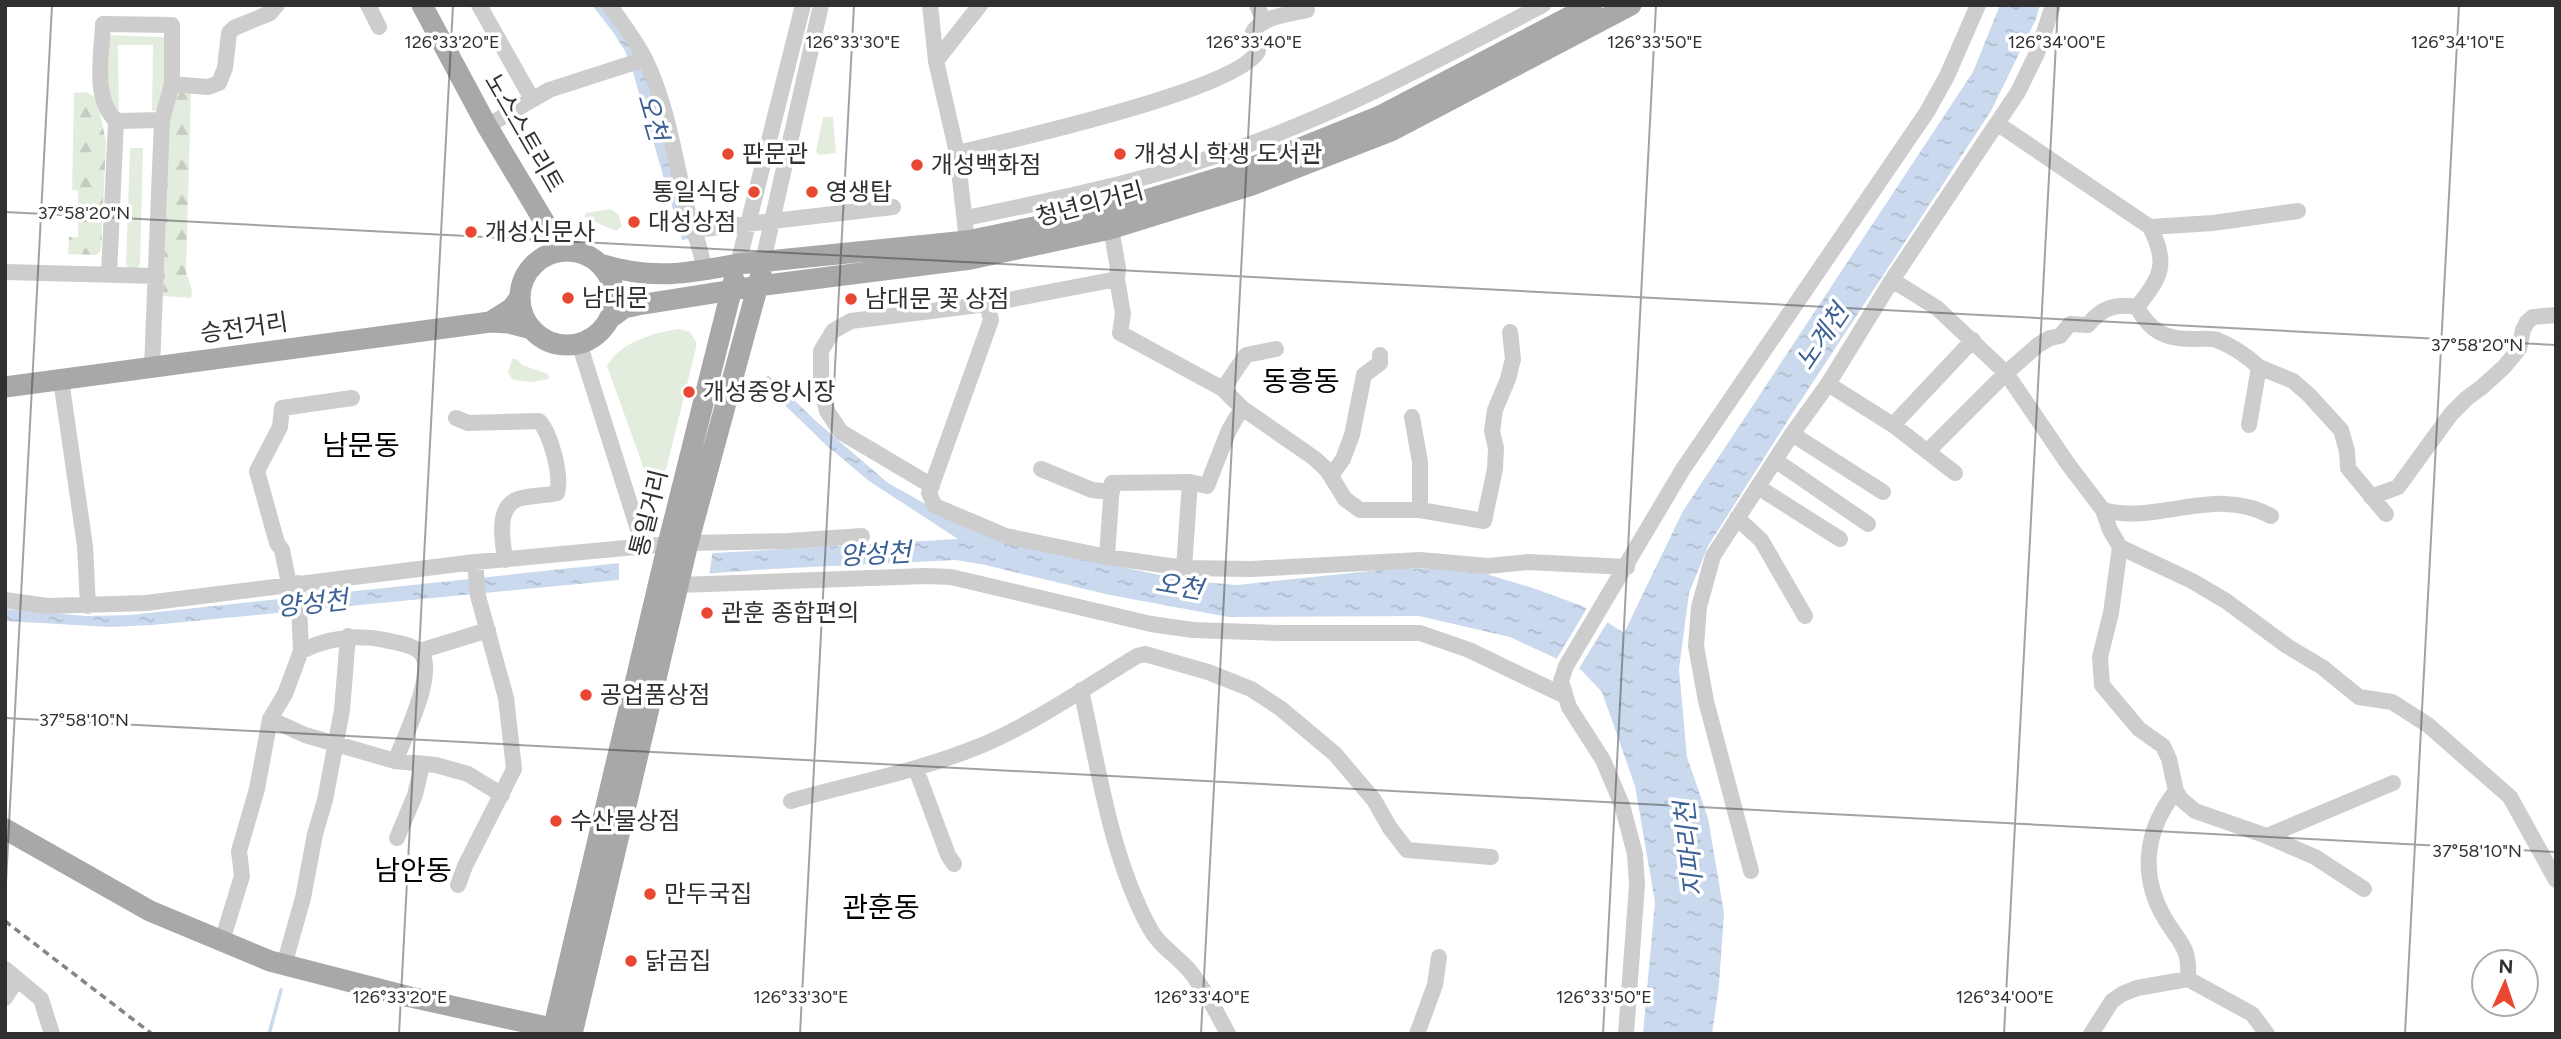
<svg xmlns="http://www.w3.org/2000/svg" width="2561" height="1039" font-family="Figtree,'Noto Sans KR',sans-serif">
  <defs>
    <pattern id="forest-firs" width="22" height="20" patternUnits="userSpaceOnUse" patternTransform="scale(1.75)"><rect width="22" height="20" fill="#e3edde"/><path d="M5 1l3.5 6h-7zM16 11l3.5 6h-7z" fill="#c3ccbf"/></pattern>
    <pattern id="water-ripples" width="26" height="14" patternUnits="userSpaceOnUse" patternTransform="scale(1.75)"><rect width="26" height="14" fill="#cad9ed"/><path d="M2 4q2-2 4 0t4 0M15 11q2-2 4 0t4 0" fill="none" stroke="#aebbcc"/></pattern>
  </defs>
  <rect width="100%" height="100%" fill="#fff"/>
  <path fill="#e3edde" d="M109,35L165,37V101L160,110L152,111L153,45H118L119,110L112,108L108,80Z
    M823,117H833L836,153L819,155L816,152Z
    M130,148H143L140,264L137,269H129L126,264Z
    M610,209L618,214L622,226L616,231L584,217L586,213Z
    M679,329L690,332L696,342V348L662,486L657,489L650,486L607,366C620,342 653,333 679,329Z
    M512,359H517L522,365L548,374L549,377L548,379L532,382L513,380L508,372Z"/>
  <path fill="url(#forest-firs)" d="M86,92L97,98L106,142L101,251L96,255L68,254L69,237H78V191L72,190L74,93Z
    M178,92H191L186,272L192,290L191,298L163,296L169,122Z"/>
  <path fill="url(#water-ripples)" d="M592,5H602L634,50L657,104L693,238L682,240L632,69L625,51L613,32Z
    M2000,5H2040L2036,19L1991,111L1792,414L1708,546L1689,593L1679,669L1687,757L1708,818L1724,913L1719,985L1712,1034H1643L1655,902L1635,786L1602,692L1581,670L1510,637L1419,616L1229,617L1110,595L985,565L956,560L770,569L619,580L153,625L111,627L5,621V609L86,616L130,615L714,553L958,539L869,481L826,445L762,383L768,375L817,422L888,483L940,512L1092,561L1189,581L1237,585L1399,568L1454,569L1483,573L1533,588L1582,606L1624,633L1683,511L1973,72Z"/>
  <path fill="#fff" d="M713,550L709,576L619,582V561Z
    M1587,608L1608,621L1577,672L1556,660Z"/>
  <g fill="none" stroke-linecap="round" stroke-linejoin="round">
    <path stroke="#cad9ed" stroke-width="3.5" d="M269,1034L281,990"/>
    <path stroke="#cdcdcd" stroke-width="16" d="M368,5L379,27
      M479,5L532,99
      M609,5C622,22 635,40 645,59C667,104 674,155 686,204C691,227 702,247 704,271
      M930,5L936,61
      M1257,5L1264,22
      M172,84L208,87L219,83L225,68L229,33L234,28L270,13L277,5
      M1998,124L2150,227L2213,223L2298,211
      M487,126L549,90L645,59
      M957,153C1007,141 1238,90 1258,51L1253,32C1263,16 1290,14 1307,10
      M966,218C1059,199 1149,180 1239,148C1345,111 1443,57 1543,5
      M695,230L893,207
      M967,241L957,153L936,61L980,5
      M763,261L821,5
      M738,264L803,5
      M5,272L157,276
      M109,275L116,121
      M1117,279L1123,314L1120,333L1223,389L1242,408L1314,458L1327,470L1345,499L1360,510H1420L1484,521L1495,469L1496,448L1492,431L1495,410L1508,379L1513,359L1510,332
      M1892,280L1937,308L2006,373L2068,464L2103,510L2110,530L2120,547L2192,581L2226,601L2287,646L2322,667L2359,697L2392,702L2428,725L2510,797L2556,880
      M987,304L991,320L929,493L935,506L1006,536L1107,557L1184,568L1251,569L1420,560L1488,566L1528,562L1627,567
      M2137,307C2161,277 2169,264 2150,227
      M579,343L643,545
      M152,367L162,120L172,84V25L103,24C102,55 92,97 116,121L162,120
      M2259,367L2293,381L2309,395L2341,430L2347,451L2348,468L2386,514
      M61,380L85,546L88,606
      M1828,384L1893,425L1955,473
      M1223,389L1246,355L1276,349
      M1412,417L1420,462V510
      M456,418L468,423L539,421C551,434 562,476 557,493C545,496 529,495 518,499C495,508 503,541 505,560
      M1893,425L1973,340
      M1792,434L1883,492
      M1928,451L2006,373L2038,345L2050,338L2060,336L2070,324L2088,325C2101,308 2116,303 2137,307C2150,332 2167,340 2195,339C2202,339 2210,338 2217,340C2232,346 2247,356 2259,367L2249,425
      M1775,460L1868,524
      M1041,469L1092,490L1112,492
      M1331,476L1343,459L1352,435L1364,375L1380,363V355
      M932,486L841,432L827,411L821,388V351L833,331L851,321L987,304L1117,279L1118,268L1111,228
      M1758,487L1840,539
      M2371,497L2398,487L2451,414L2467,398L2482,387L2504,367L2519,349L2523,330L2527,322L2533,317L2556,315
      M2103,510C2159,525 2215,485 2271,516
      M1737,518L1761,540L1805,616
      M688,543L789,541L862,536
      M2120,547L2111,613L2100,657L2102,685L2139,729L2163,746L2169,759L2176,791L2181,799L2195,811L2264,835L2315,857L2364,889
      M1107,557L1112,483L1190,482L1207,486L1229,430L1242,408
      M1184,568L1190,482
      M298,583L301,651
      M289,584L282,550L277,543L257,471L280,427L282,408L352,398
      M679,585L925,576L951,577L1151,624L1193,630L1280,633H1420L1469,650L1565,696
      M5,600L47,606L146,603L475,562L668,544
      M420,651L488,630
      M1081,690C1099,770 1110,854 1149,927C1158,945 1176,955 1189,970C1205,990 1216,1011 1228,1034
      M270,719L305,735L395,761L436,765L468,774L502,795
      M916,769L948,855L954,864
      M2176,791C2145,830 2139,875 2165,919C2180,944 2190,946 2188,979
      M791,801C854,783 919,771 980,746C1035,723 1086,687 1137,656L1145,654L1208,672L1251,689L1280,708L1335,754L1374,800L1390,828L1407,850L1491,857
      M2267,836L2393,783
      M397,838L415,795L422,765
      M1751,871L1706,701L1696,646L1699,607L1713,556L1792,434L1828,384L1892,280L2018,92L2038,51L2053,5
      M458,885L465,866L514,769L506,698L478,596L475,562
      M222,941L242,876L239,851L257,789L270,719L285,694L301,651C328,638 355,634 385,640C396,643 413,644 421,653C437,672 404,739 395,761
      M284,965L303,898L315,834L325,800L342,710L348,636
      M5,969L41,999L52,1034
      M5,998L17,979
      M1417,1034L1435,985L1439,957
      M1626,1034L1637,885L1635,854L1622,805L1603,760L1569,707L1561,681L1566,666L1683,469L1927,112L1947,76L1978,5
      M2091,1034L2112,1001L2122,994L2137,988L2188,979L2252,1014L2267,1034"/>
    <path stroke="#a8a8a8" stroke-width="21" d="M422,5L487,126L548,228L559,252
      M520 298a47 47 0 1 1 94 0a47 47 0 1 1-94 0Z
      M600,264C651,280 686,274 738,264L967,241L1102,213L1245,170L1380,116L1592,5
      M520,297L512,308L490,322L508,323L532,329
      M609,319L624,308L638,305L758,286L971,259L1110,229L1252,185L1391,131L1631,5
      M5,387L490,322
      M5,829L150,911L270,961L406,996L565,1031
      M552,1034L668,544L734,280
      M572,1034L688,543L761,274"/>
    <path stroke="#858585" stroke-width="3.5" stroke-dasharray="7 5" stroke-linecap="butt" d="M5,921L152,1034"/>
  </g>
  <path fill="none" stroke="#303030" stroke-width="2" stroke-opacity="0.45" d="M5,212L2556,345M5,718L2556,852M5,901L52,5M399,1034L453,5M800,1034L854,5M1201,1034L1255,5M1603,1034L1656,5M2004,1034L2058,5M2405,1034L2459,5"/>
  <g fill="#e94731" stroke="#fff" stroke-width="2.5">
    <circle cx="728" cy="154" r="7"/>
    <circle cx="1120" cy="154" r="7"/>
    <circle cx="917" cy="165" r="7"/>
    <circle cx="754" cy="192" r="7"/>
    <circle cx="812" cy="192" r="7"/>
    <circle cx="634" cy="222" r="7"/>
    <circle cx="471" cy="232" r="7"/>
    <circle cx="568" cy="298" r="7"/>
    <circle cx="851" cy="299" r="7"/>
    <circle cx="689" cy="392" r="7"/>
    <circle cx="707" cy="613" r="7"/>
    <circle cx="586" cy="695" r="7"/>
    <circle cx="556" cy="821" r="7"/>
    <circle cx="650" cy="894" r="7"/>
    <circle cx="631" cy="961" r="7"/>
  </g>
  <g text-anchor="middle" stroke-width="7" stroke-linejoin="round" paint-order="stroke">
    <g font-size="24" fill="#303030" stroke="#fff">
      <text transform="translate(524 133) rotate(60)" y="8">노스스트리트</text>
      <text transform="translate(1090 204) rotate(-15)" y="8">청년의거리</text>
      <text transform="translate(244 328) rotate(-8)" y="8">승전거리</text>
      <text transform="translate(649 513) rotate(-76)" y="8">통일거리</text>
    </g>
    <g font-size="24" fill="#303030" stroke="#fff" text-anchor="start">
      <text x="742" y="162">판문관</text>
      <text x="1134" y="162">개성시 학생 도서관</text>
      <text x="931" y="173">개성백화점</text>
      <text x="740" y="200" text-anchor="end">통일식당</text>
      <text x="826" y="200">영생탑</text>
      <text x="648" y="230">대성상점</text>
      <text x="485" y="240">개성신문사</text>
      <text x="582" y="306">남대문</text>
      <text x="865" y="307">남대문 꽃 상점</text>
      <text x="703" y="400">개성중앙시장</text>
      <text x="721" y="621">관훈 종합편의</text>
      <text x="600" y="703">공업품상점</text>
      <text x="570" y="829">수산물상점</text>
      <text x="664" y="902">만두국집</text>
      <text x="645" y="969">닭곰집</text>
    </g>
    <g font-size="26" font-style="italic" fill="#3c6195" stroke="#fff">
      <text transform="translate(653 117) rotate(74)" y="9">오천</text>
      <text transform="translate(1822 337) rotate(-56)" y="9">노계천</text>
      <text transform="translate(875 554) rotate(-3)" y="9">양성천</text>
      <text transform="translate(1179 586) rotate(10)" y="9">오천</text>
      <text transform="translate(312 603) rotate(-6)" y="9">양성천</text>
      <text transform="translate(1689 849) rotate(-96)" y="9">지파리천</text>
    </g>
    <g font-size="28" fill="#000" stroke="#fff">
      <text x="1301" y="391">동흥동</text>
      <text x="361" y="455">남문동</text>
      <text x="413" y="880">남안동</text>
      <text x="881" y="917">관훈동</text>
    </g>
  </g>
  <g font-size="18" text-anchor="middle" fill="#303030" stroke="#fff" stroke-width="7" stroke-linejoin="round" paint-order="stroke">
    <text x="2458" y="48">126°34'10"E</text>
    <text x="452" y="48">126°33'20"E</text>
    <text x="853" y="48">126°33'30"E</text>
    <text x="1254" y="48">126°33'40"E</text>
    <text x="1655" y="48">126°33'50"E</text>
    <text x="2057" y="48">126°34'00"E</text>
    <text x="84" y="219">37°58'20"N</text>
    <text x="2477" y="351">37°58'20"N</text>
    <text x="84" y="726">37°58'10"N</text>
    <text x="2477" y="857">37°58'10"N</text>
    <text x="400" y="1003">126°33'20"E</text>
    <text x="801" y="1003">126°33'30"E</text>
    <text x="1202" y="1003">126°33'40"E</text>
    <text x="1604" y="1003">126°33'50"E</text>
    <text x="2005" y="1003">126°34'00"E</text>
  </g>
  <rect width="2561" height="1039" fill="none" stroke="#303030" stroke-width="14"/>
  <g transform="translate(2505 983) rotate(3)"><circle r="33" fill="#ffffff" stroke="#acacac" stroke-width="2"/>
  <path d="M0-5L12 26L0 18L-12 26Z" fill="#e94731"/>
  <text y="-10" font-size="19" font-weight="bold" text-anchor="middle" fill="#303030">N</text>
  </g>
</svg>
